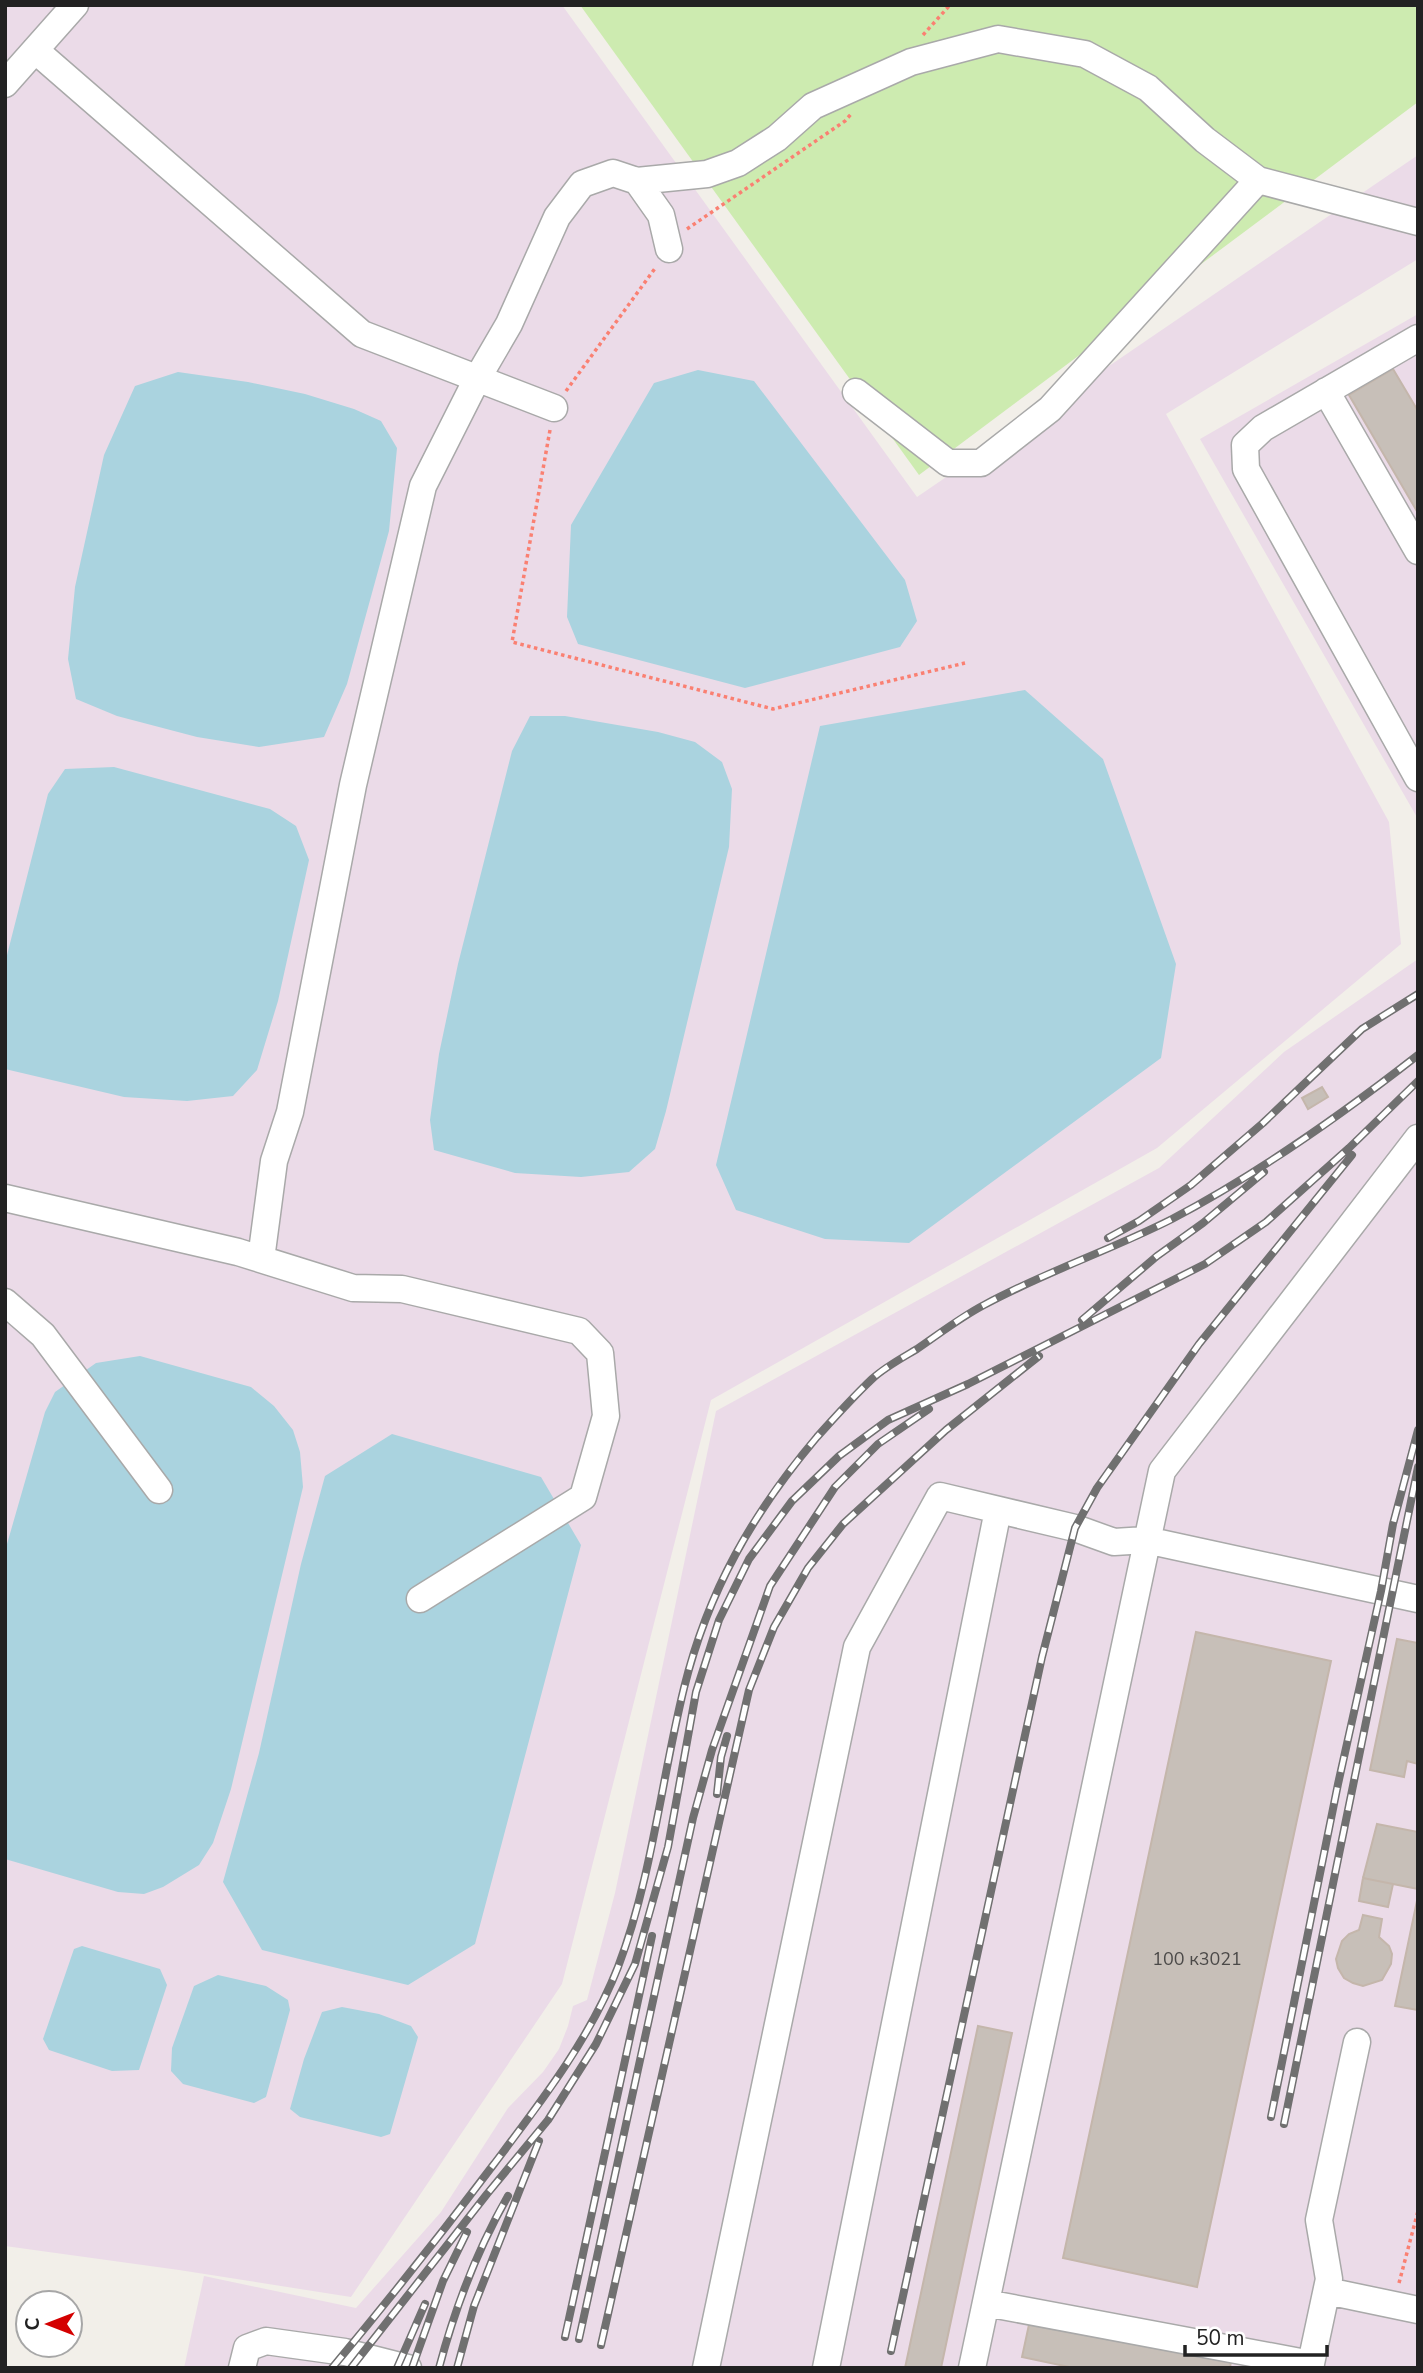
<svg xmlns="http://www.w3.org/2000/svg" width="1423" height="2373" font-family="'Nunito Sans',sans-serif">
  <rect width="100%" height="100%" fill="#f2efe9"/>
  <path fill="#ebdbe8" d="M5,5H562L917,497L1418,155V259L1166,414L1389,822L1401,944L1157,1148L711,1400L562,1984L351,2297L179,2270L5,2246Z
    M1418,314V819L1200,439Z
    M1418,959V2368H184L204,2276L356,2308L441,2212L508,2108L543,2072L559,2049L568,2026L573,2006L587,2000L615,1893L716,1411L1159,1168L1284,1052Z"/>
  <path fill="#cdebb0" d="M580,5H1418V102L919,475Z"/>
  <path fill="#aad3df" d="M698,370L754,381L905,580L917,621L900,647L745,688L578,644L567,617L571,525L654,383Z
    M178,372L248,382L305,394L354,409L381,421L397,448L389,531L347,684L324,737L259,747L197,737L117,716L76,699L68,659L75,587L104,455L135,386Z
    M1025,690L1103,759L1176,964L1161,1058L909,1243L825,1239L736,1210L716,1165L820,726Z
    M530,716H565L658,732L695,742L722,762L732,789L729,847L666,1111L655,1149L629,1172L581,1177L515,1173L434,1150L430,1120L439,1054L458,964L512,751Z
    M114,767L270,809L296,826L309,860L278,1001L257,1070L233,1096L187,1101L124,1097L5,1069V963L48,794L65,769Z
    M140,1356L251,1387L274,1406L293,1430L300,1452L303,1487L231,1789L213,1843L199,1865L163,1887L144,1894L118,1892L5,1859V1551L45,1412L55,1392L96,1363Z
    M392,1434L541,1477L581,1545L475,1944L408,1985L262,1950L223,1882L259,1753L301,1564L325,1476Z
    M82,1946L160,1969L167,1985L139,2070L112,2071L49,2050L43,2039L74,1949Z
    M218,1975L266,1986L288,2000L290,2010L266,2097L254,2103L183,2084L171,2071L172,2048L194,1986Z
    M342,2007L379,2014L411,2026L418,2037L390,2134L381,2137L300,2117L290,2109L304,2059L322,2012Z"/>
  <path fill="#c7bfb8" stroke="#c4b6ab" stroke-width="2" d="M1393,369L1418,411V513L1349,395Z
    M1322,1087L1328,1097L1308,1109L1302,1098Z
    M1196,1632L1331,1661L1197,2287L1063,2258Z
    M1397,1639L1418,1643V1764L1407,1761L1404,1777L1370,1770Z
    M1377,1824L1418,1832V1889L1363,1878Z
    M1363,1878L1393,1884L1388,1907L1359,1901Z
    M1418,1896V2010L1395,2006Z
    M1363,1915L1382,1919L1379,1937L1389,1946L1392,1954L1391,1964L1382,1980L1363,1986L1353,1983L1344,1978L1338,1968L1336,1959L1342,1941L1349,1934L1359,1930Z
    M978,2026L1012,2033L941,2368H905Z
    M1030,2320L1231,2361L1230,2368H1074L1022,2357Z"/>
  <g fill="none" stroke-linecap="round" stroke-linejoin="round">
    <g stroke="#a9a9a9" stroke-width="29">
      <path id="minor" d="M35,50L362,334L554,408
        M5,84L75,5
        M637,181L707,174L738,163L777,138L813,106L911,62L998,39L1085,54L1148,88L1205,140L1258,180
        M1418,338L1263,428L1245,445L1246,469L1418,778
        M1326,391L1418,551
        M856,392L948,463H981L1050,409L1258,180L1418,222
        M5,1198L238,1252L353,1288L402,1289L579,1331L600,1353L606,1416L583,1497L420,1599
        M261,1259L274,1161L290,1112L353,785L423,486L477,379L509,324L557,217L582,184L613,173L637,181L661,215L669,249
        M5,1302L43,1335L159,1490
        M1327,2291L1418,2310
        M986,2303L1311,2364
        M242,2368L247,2348L266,2341L345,2352L408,2368
        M706,2368L857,1647L940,1496L1075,1528L1114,1542L1146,1540L1418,1599
        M826,2368L998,1510
        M972,2368L1162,1471L1418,1138
        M1310,2368L1329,2279L1319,2220L1357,2042"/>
    </g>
    <path stroke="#fa8072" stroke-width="3.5" stroke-dasharray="3.5 3.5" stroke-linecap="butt" d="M923,35L950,5
      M687,229L845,121L852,113
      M566,391L656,267
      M550,430L512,642L773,709L965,663
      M1399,2283L1418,2211"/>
    <use href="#minor" stroke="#fff" stroke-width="26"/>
    <g stroke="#707070" stroke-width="8">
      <path id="rail" d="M1108,1238L1139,1221L1191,1185L1263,1123L1362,1029L1418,994
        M1082,1320L1157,1256L1203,1223L1264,1172
        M717,1794L721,1757L727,1736
        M1271,2117L1338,1784L1381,1591L1393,1524L1418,1430
        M1284,2124L1418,1467
        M565,2337L652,1936
        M579,2339L693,1818L712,1750L770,1586L835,1487L878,1444L929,1409
        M601,2345L749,1690L774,1627L808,1568L843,1524L946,1430L1039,1356
        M891,2351L1042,1657L1075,1528L1097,1488L1199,1344L1352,1155
        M332,2368C388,2301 442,2233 494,2164C540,2103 590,2039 618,1967C652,1878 661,1781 684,1688C708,1591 752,1514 817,1437C834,1418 853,1397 872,1379C885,1367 902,1358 917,1349C939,1334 961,1317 984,1305C1045,1272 1111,1250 1172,1219C1259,1173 1340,1116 1418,1055
        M351,2368L487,2194L548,2120L596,2044L635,1964L668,1847L696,1692L719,1620L749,1559L792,1501L839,1456L888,1420L968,1384L1205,1264L1266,1222L1349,1148L1418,1081
        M397,2368L425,2304
        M412,2368L443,2281L467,2232
        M439,2368C455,2308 477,2250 508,2196
        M457,2368L474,2306L539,2141"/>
    </g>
    <use href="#rail" stroke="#fff" stroke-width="5" stroke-dasharray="16" stroke-linecap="butt"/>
  </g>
  <g text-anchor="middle" stroke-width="6" stroke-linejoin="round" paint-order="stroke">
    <g font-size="18" fill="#4b4948">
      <text x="1197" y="1965">100 к3021</text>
    </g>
  </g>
  <rect width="1423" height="2373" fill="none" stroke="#222222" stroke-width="14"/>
  <g transform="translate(49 2324) rotate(270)"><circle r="33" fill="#ffffff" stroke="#a7a7a7" stroke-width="2"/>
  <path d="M0-5L12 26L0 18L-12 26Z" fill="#d40000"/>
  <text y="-10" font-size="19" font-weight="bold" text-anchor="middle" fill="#222222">С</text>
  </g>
  <path d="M1185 2345v10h142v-10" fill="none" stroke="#222222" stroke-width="3.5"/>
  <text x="1196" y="2345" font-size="21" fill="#222222" stroke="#ffffff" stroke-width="5" paint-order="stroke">50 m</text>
</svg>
